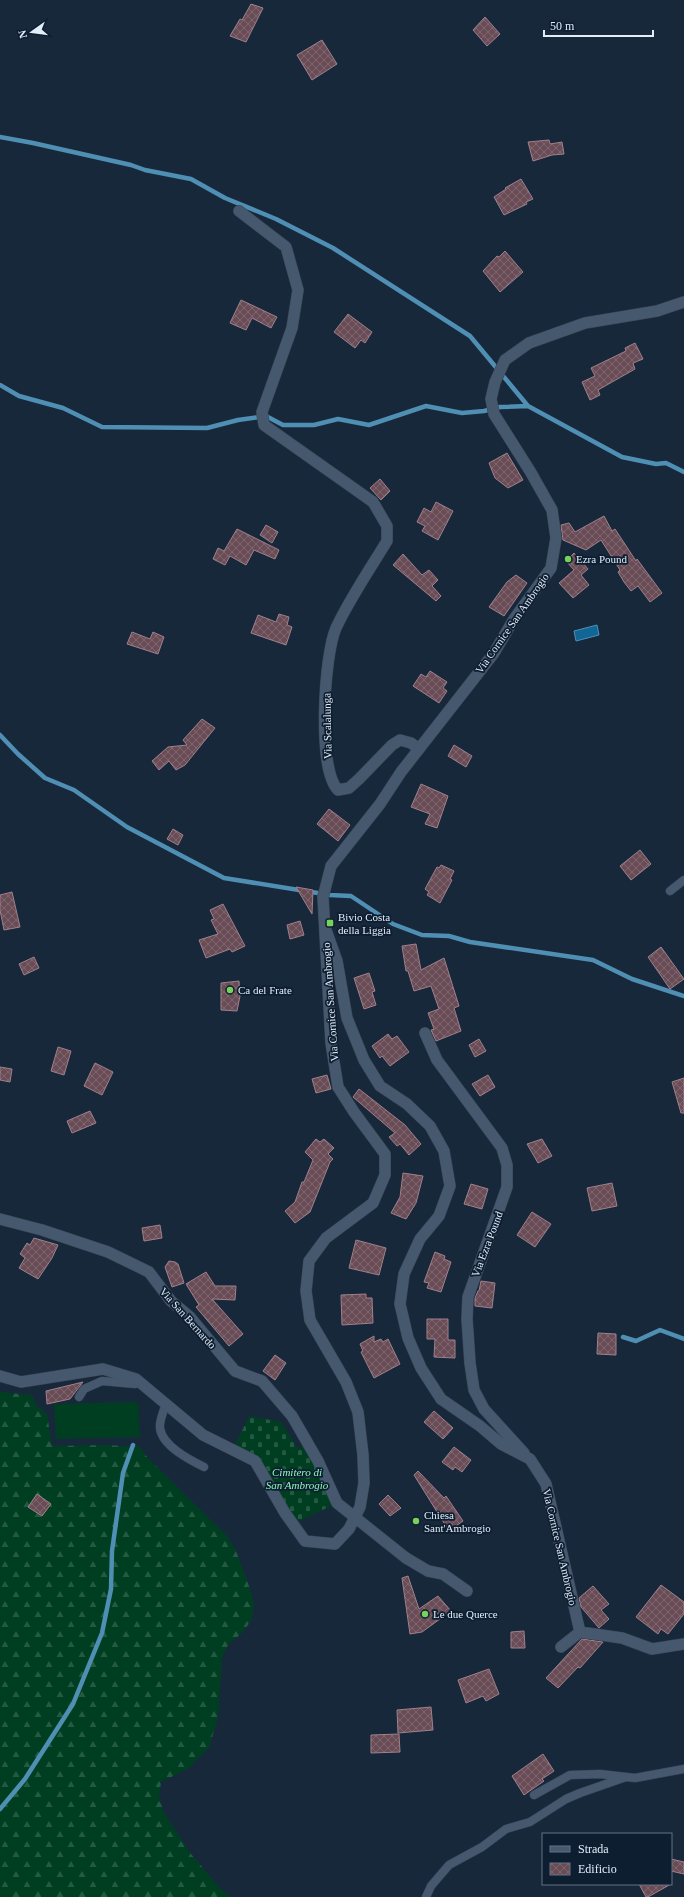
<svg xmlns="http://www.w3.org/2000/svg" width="684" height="1897" font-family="Georgia,serif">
  <defs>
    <pattern id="forest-firs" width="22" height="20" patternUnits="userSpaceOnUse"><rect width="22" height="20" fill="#003e21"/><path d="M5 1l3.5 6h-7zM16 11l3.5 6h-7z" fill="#255a42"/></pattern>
    <pattern id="cemetery-stones" width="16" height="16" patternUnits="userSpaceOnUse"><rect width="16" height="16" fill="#003e21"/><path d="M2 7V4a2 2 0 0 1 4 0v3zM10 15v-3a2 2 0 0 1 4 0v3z" fill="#255a42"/></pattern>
    <pattern id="building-cross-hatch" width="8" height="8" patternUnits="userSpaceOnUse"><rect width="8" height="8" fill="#694c56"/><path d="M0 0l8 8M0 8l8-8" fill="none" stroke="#7e666f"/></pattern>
  </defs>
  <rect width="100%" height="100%" fill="#18283b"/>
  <path fill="#003e21" d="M138,1402L140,1437L56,1439L54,1404Z"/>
  <path fill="url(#forest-firs)" d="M0,1392L32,1395L37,1406L47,1414L52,1446L106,1445L140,1447L147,1457L228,1537L236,1551L250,1589L254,1605L251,1621L241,1634L229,1643L222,1657L218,1718L209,1747L189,1768L161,1782L159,1797L164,1813L191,1854L221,1889L231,1897H0Z"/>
  <path fill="url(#cemetery-stones)" d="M249,1416L281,1422L298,1449L307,1443L337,1503L293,1524L255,1461L233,1450Z"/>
  <path fill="#106795" stroke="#4f8fb3" d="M597,625L599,635L576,641L574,631Z"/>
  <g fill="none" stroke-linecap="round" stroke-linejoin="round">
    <path stroke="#4f8fb3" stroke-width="4.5" d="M0,137L33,143L131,165L145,170L191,179L225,198L276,219L333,248L470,336L528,406
      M0,385L19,396L63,408L102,427L207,428L238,420L266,416L283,425H314L338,419L369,425L426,406L462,413L484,411L500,407L528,406L622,457L656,464L666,463L684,472
      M0,735L18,754L45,778L74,790L127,827L224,878L330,895L351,896L393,924L422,935L449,936L470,942L593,960L632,979L684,996
      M623,1337L636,1341L660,1330L684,1339
      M0,1809L25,1779L73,1704L102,1633L111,1589L112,1551L123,1473L133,1445"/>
  </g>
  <path fill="url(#building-cross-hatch)" stroke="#a0808b" d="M251,4L263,8L246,42L230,36L240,19L242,20Z
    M485,17L500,34L487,46L473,30Z
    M322,40L337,64L312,80L297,55Z
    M549,140L550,144L562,142L564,154L552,155L533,161L528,142Z
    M521,179L533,199L526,202L527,204L504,215L494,197L506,189L505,188Z
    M505,251L523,272L500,292L483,271L497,256L499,257Z
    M241,300L277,317L271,328L252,318L246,330L230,323Z
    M348,314L372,332L365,343L361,340L355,348L334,332Z
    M635,343L643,359L633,363L635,369L598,390L600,395L590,400L582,382L595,376L591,368L626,351L625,348Z
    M507,453L523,480L508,488L495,478L489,463Z
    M380,479L390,491L381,500L370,488Z
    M436,502L453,511L438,540L422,531L425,526L417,522L424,508L431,512Z
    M604,516L612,531L615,529L636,561L637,559L662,593L650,602L638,586L631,591L624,582L618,572L620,570L601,540L586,550L563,540L561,525L569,523L575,532Z
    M266,525L278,532L272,543L260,535Z
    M237,529L279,550L275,559L254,550L246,565L230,556L225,565L213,559L218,548L224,551Z
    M574,553L588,569L581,575L589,585L573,598L559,583L574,570L566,561Z
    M403,554L422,575L429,570L438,580L432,586L441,596L436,601L393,565Z
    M516,575L527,583L504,616L489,607L507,582Z
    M279,614L289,617L287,625L292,627L286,645L251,633L258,615L276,622Z
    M132,632L150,639L153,632L164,637L158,654L127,644Z
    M430,671L447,682L443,688L447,691L439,703L413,686L421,674L426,677Z
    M202,719L215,728L185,765L176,770L169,761L159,770L152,761L168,747L187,745L183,740Z
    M454,745L472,756L466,767L448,756Z
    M421,784L448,796L437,828L425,824L430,814L411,807Z
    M329,809L350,825L338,841L317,824Z
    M173,829L183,835L178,845L167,839Z
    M640,850L651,864L631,880L620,866Z
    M441,865L454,871L450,879L452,880L440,903L427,895L429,892L425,889L437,867L439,868Z
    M296,887L313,890L312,914Z
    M12,892L20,927L4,930L0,910V895Z
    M223,904L245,946L232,952L230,949L206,958L199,940L218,934L211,920L214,919L210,910Z
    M300,921L304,935L290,939L287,925Z
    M416,944L421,970L444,958L459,1006L454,1008L461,1031L436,1041L431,1030L434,1029L428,1013L439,1009L431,986L414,991L408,971H406L402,946Z
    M661,947L684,979L670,989L648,957Z
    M34,957L39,968L24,975L19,964Z
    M369,973L375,991L372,992L376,1005L364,1009L354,978Z
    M239,981L240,996L237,1011L221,1010V983Z
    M388,1034L392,1039L397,1036L409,1052L390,1066L382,1056L380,1058L372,1046Z
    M479,1039L486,1051L475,1057L469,1045Z
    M58,1047L71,1051L64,1075L51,1071Z
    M95,1063L113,1072L102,1095L84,1086Z
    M0,1067L12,1069L10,1082L0,1080Z
    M327,1075L331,1089L316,1093L312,1079Z
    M488,1075L495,1087L480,1096L472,1084Z
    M684,1078V1113H681L672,1082Z
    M359,1089L405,1125L421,1144L409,1155L400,1144L397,1146L389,1137L395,1133L353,1097Z
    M90,1111L96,1123L72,1133L67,1121Z
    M316,1139L320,1142L324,1139L334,1148L328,1154L333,1159L330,1162L310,1212L295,1223L285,1211L295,1202L302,1182H304L313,1160L305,1152Z
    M542,1139L552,1156L538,1163L527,1144Z
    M403,1173L423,1176L416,1203L406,1219L391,1213L400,1197Z
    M612,1183L617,1206L592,1211L587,1188Z
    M471,1184L488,1189L482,1209L464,1204Z
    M532,1212L551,1224L535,1247L517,1235Z
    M160,1225L162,1238L144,1241L142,1228Z
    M34,1238L58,1245L52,1258L38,1279L19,1268L25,1258L20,1254L27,1243L30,1245Z
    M356,1240L386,1248L379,1275L349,1268Z
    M435,1252L445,1256L444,1259L451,1262L441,1292L427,1288L429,1283L424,1282Z
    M169,1261L175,1262L178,1264L184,1283L172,1287L165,1267Z
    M206,1272L215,1286H236L235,1300L212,1299L243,1334L229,1346L196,1307L199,1305L186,1284Z
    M481,1281L495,1283L492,1308L475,1306V1298L478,1291H479Z
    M366,1294V1298H372L373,1323L342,1325L341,1295Z
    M427,1319H448V1340H455V1358L434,1357L435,1339H427Z
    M598,1333L616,1334V1355L597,1354Z
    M374,1336V1342L381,1339L383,1342L388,1339L400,1364L374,1378L361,1352L363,1351L360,1344Z
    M275,1355L286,1363L275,1380L263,1371Z
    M83,1382L70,1399L47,1404L46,1391Z
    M434,1411L453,1428L443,1439L424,1422Z
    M454,1447L471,1460L462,1472L455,1467L453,1470L442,1462Z
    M418,1471L444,1498L446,1496L463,1521L449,1531L414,1475Z
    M37,1494L51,1504L42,1516L28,1507Z
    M388,1495L401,1508L390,1516L379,1504Z
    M408,1576L419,1609L438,1596L451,1611L422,1632L410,1634L402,1578Z
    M661,1585L684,1602V1614L668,1634L661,1629L658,1634L636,1617Z
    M593,1586L609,1604L601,1610L609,1619L599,1628L581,1607L579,1598Z
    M524,1631L525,1648H511V1632Z
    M582,1639L603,1642L580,1668L578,1667L558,1688L546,1678Z
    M489,1669L499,1694L486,1701L483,1696L466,1703L458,1680Z
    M431,1707L433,1730L398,1733L397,1710Z
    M399,1734L400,1752L371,1753V1735Z
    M543,1754L554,1771L542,1779L544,1781L524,1795L512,1776Z
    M671,1859L684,1862V1874L671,1871Z
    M639,1884H671L648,1897H646Z"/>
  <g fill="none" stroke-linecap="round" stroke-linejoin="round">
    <g stroke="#394556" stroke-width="9">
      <path id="service" d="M670,891L684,880
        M79,1397L84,1389L102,1381L135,1384
        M166,1404C164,1410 159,1421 160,1428C162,1446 190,1460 204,1467
        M534,1795L570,1775L600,1774L635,1778L684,1769
        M426,1897L431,1886L449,1865L482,1847L506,1829L530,1822L566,1799L580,1793L626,1777"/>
    </g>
    <g stroke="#394556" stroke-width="12">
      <path id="pedestrian" d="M406,1558L428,1571L443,1574L467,1591"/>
    </g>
    <g stroke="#394556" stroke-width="12">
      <path id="minor" d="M239,211L286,247L298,290L292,328L262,412L264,425L373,502L387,526V541C370,569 350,598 336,628C324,655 317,769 338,790L349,788L359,779L392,745L400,740L411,743L419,749
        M326,930L337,961L347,1018L364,1060L380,1086L407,1104L430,1126L444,1151L450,1186L439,1216L420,1239L404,1274L400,1304L408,1338L421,1368L441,1399L480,1426L501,1444L530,1459L546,1484L580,1632
        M425,1033L437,1060L502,1148L507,1165V1187L468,1297L467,1319L470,1363L474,1390L484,1409L524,1453
        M0,1219L42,1230L108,1252L149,1272L171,1301L190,1317L235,1371L262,1381L292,1416L318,1461L337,1503L406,1558
        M561,1647L580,1632L622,1638L652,1649L684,1644"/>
    </g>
    <g stroke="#394556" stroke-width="12">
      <path id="tertiary" d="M0,1376L21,1382L103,1369L136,1379L203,1435L255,1461L285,1513L305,1541L335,1544L349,1529L360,1507L364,1483L363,1455L358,1412L346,1382L310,1320L306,1291L309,1261L326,1238L373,1203L385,1175V1154L354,1112L338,1087L331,1043L323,897L331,866L380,804L401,772L494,653L514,619L551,568L556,538L552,510L530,471L494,414L491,399L495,382L505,360L529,343L585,323L657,311L684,302"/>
    </g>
    <use href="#service" stroke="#45586d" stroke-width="8"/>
    <use href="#pedestrian" stroke="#45586d" stroke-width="11"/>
    <use href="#minor" stroke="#45586d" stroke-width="11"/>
    <use href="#tertiary" stroke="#45586d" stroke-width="11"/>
  </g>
  <g fill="#76d25a" stroke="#0e1e31" stroke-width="1.5">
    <circle cx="568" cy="559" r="4"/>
    <rect x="326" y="919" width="8" height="8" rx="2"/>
    <circle cx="230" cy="990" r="4"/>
    <circle cx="416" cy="1521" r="4"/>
    <circle cx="425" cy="1614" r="4"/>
  </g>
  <g text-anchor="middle" stroke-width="3.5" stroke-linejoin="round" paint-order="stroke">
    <g font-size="11" fill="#e2edfa" stroke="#0e1e31" text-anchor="start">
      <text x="576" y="563">Ezra Pound</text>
      <text x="338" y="921">Bivio Costa<tspan x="338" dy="13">della Liggia</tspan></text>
      <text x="238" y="994">Ca del Frate</text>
      <text x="424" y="1519">Chiesa<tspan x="424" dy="13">Sant'Ambrogio</tspan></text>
      <text x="433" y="1618">Le due Querce</text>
    </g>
    <g font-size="11" fill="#e2edfa" stroke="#0e1e31">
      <text transform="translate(512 623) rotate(-55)" y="4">Via Cornice San Ambrogio</text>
      <text transform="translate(327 726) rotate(-91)" y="4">Via Scalalunga</text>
      <text transform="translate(330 1002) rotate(-94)" y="4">Via Cornice San Ambrogio</text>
      <text transform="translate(487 1244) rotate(-69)" y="4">Via Ezra Pound</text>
      <text transform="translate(188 1318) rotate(48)" y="4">Via San Bernardo</text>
      <text transform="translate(560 1547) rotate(77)" y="4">Via Cornice San Ambrogio</text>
    </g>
    <g font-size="11" font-style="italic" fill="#8cf8b8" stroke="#0e1e31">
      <text x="297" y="1476">Cimitero di<tspan x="297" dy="13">San Ambrogio</tspan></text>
    </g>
  </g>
  <rect x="542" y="1833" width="130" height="52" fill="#0e1e31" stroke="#637181"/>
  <rect x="550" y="1846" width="20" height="6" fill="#45586d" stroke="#637181"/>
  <text x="578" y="1853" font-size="12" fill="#e2edfa">Strada</text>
  <rect x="550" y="1863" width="20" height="12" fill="url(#building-cross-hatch)" stroke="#637181"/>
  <text x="578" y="1873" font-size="12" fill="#e2edfa">Edificio</text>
  <g transform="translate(32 32) rotate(256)" stroke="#0e1e31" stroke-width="3" paint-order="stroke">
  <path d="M0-3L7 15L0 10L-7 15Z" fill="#e2edfa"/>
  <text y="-6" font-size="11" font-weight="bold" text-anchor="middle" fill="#e2edfa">N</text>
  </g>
  <path d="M544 30v6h109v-6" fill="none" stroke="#e2edfa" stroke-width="2"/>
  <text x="550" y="30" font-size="12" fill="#e2edfa" stroke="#0e1e31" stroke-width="3" paint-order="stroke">50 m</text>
</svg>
